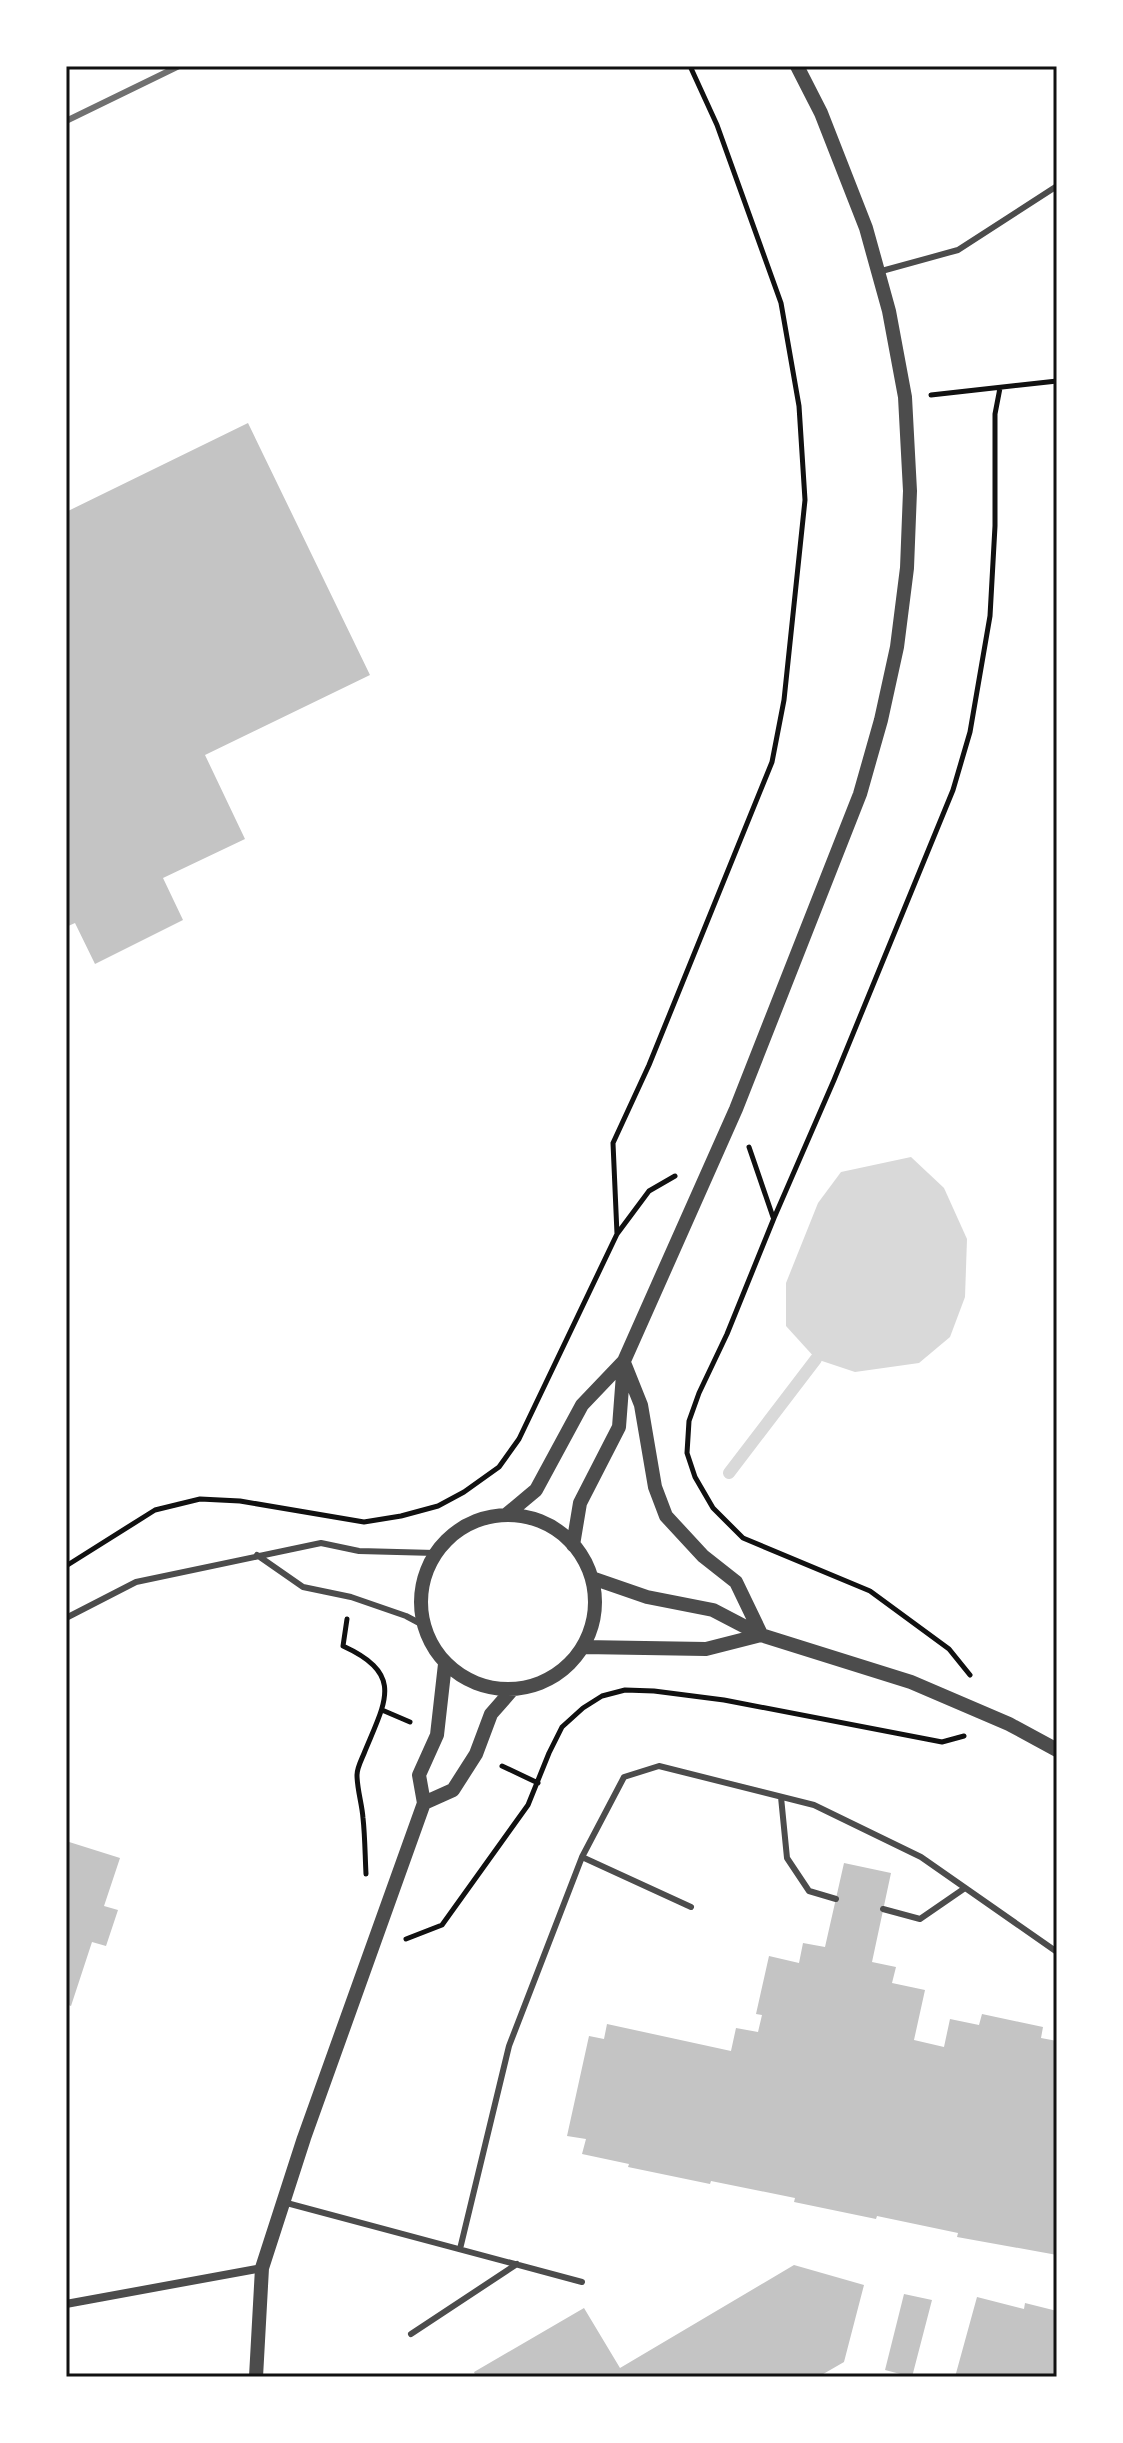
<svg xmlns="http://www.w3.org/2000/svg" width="1123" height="2443" font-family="Cabin,sans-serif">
  <rect width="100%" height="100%" fill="#fff"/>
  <path fill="#d9d9d9" d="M911,1157L944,1188L967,1239L965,1297L950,1337L919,1363L855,1372L816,1359L786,1326V1283L818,1203L841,1172Z"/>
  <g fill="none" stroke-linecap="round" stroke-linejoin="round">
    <path stroke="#d9d9d9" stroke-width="12" d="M729,1473L816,1359"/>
  </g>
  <path fill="#c4c4c4" d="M248,423L370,675L205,755L245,839L163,878L183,920L95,964L75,923L66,927V512Z
    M66,1841L120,1858L104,1906L118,1910L106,1946L92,1942L71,2006L66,2004Z
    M844,1863L891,1873L872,1962L896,1967L892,1983L925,1990L914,2040L944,2047L950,2019L979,2025L982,2014L1043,2027L1041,2038L1057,2041V2255L957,2237L958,2233L877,2216L876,2219L794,2202L795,2198L711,2181L710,2184L628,2167L629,2164L582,2154L586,2139L567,2136L589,2036L604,2039L607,2024L731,2051L736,2028L758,2032L762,2015L756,2014L769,1956L799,1963L803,1943L825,1947Z
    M794,2265L864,2285L844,2362L818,2377H476L474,2372L584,2308L620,2368Z
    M904,2294L932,2300L912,2377L885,2370Z
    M977,2297L1024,2309L1025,2303L1057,2311V2377H955Z"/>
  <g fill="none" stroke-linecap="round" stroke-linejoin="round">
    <path stroke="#111" stroke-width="5" d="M931,395L1057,381
      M749,1147L773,1217
      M617,1234L613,1143L649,1065L772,762L784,700L805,500L799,406L781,303L717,125L690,66
      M66,1566L155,1510L200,1499L240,1501L364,1522L401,1516L438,1506L464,1492L499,1467L519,1439L617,1234L649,1191L675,1176
      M347,1619L343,1646C404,1674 386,1700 365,1751C362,1759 357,1767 357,1775C357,1789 362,1804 363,1818C365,1836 365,1855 366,1874
      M970,1675L949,1649L870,1591L743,1538L713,1508L695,1477L687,1453L689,1421L699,1393L727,1334L774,1218L834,1080L953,790L970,732L990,616L995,526V414L1000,388
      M382,1710L410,1722
      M502,1766L538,1783
      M406,1939L442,1925L528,1805L549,1753L562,1727L583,1708L602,1696L625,1690L654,1691L724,1700L942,1742L964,1736"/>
    <path stroke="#4c4c4c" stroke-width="6" d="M878,272L958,250L1057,186
      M257,1555L303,1587L351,1597L406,1616L423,1625
      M66,1618L136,1582L321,1543L359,1551L435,1553
      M781,1797L787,1858L809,1891L836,1899
      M582,1857L691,1907
      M883,1909L920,1919L965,1888
      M283,2202L582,2282
      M460,2249L509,2046L582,1857L624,1777L659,1766L814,1805L921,1857L1057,1952
      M411,2334L517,2264"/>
    <path stroke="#4c4c4c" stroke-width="8" d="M66,2304L262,2268"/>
    <path stroke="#4c4c4c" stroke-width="14" d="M625,1365L641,1405L655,1487L666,1516L703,1556L736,1582L761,1634
      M421 1602a87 87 0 1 1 174 0a87 87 0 1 1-174 0Z
      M506,1515L536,1490L582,1405L624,1361
      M573,1545L580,1503L619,1427L624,1361L736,1109L860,794L881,720L897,647L907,568L910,491L905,397L889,311L866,228L821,113L797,66
      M592,1578L647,1597L713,1610L761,1635L911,1682L1009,1724L1057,1750
      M583,1647L706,1649L761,1635
      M424,1803L453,1790L476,1754L491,1714L512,1690
      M256,2377L262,2268L304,2138L424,1803L419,1775L437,1735L445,1664"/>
    <path stroke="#707070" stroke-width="6" d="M66,121L179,66"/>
  </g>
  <rect width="1123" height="2443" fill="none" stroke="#ffffff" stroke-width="136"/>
  <rect x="68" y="68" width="987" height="2307" fill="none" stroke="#111" stroke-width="3"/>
</svg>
